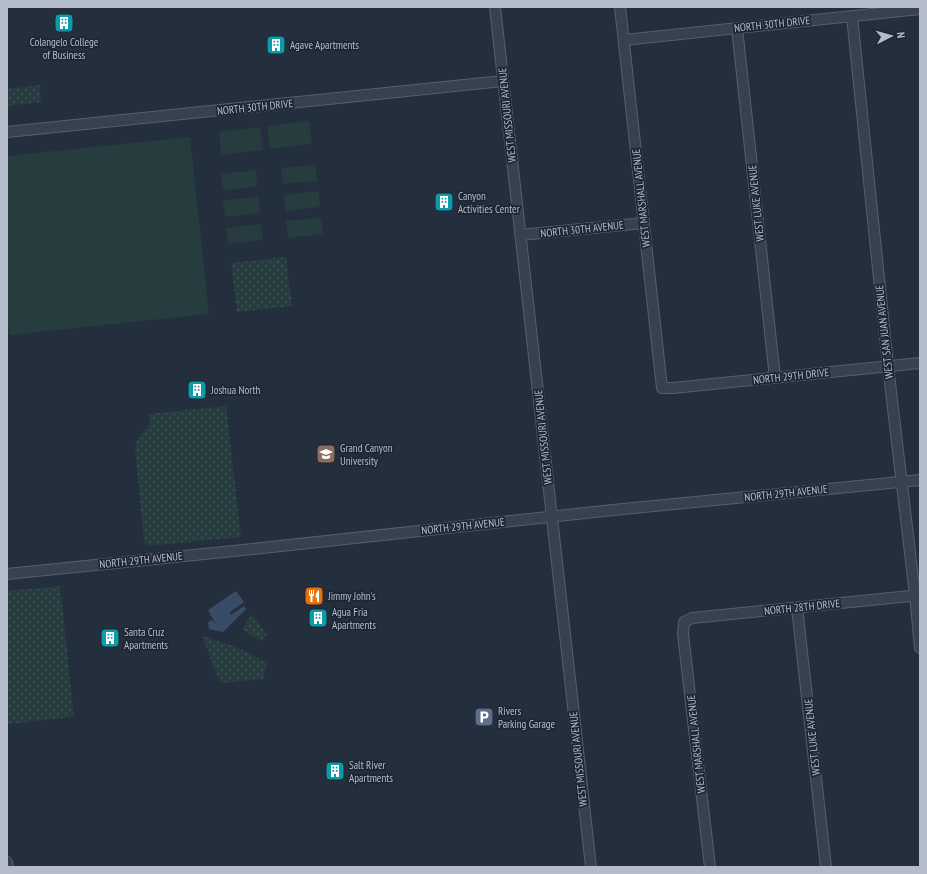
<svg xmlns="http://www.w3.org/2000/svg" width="927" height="874" font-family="'PT Sans Narrow',sans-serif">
  <defs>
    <pattern id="grass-dots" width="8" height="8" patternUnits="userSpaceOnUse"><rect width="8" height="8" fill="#263c3f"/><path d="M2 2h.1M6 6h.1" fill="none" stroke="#435659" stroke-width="1.8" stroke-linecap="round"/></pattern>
  </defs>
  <rect width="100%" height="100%" fill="#242f3e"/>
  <path fill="url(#grass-dots)" d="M40,85L41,102L7,106V89Z
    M286,257L292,306L237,312L231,263Z
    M226,406L241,537L147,546L144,541L135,446L139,437L150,424L149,414Z
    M60,586L74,717L7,724V591Z
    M252,614L267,635L261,641L242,629Z
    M202,636L234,646L267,663L263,679L220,683Z"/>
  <path fill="#263c3f" d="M309,121L312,144L270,149L267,126Z
    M260,127L263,150L221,155L219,132Z
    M190,137L209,314L9,335L7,317V156Z
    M316,165L317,181L283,184L281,168Z
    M256,170L257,187L223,190L221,174Z
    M319,191L320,207L286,211L284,195Z
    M258,197L260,213L225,217L223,200Z
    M321,218L323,234L288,238L286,221Z
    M261,224L263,240L228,244L226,228Z"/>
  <path fill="#394c67" d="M236,591L244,602L230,612L231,615L244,606L246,609L223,632L209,629L208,622L212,620L216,624L208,610Z"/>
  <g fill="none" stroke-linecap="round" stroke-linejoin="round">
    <g stroke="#565f6c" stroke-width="12">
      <path id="minor" d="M495,7L591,867
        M620,7L662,388H673L920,363
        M852,16L888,366L915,595L920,648
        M737,28L775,378
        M624,40L920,9
        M7,132L503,81
        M520,235L644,223
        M7,574L253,549L613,510L920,480
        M797,608L826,867
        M7,862L8,867
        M710,867L683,634L684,622L692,618L920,595"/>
    </g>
    <use href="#minor" stroke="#38414e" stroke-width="10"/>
  </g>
  <defs>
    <g id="building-square" transform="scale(1)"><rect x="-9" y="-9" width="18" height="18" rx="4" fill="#0f9aa8" stroke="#1d2633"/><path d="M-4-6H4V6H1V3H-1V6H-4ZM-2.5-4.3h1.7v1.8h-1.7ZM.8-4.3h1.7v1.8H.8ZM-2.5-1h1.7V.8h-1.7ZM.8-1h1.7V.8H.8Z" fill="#fff"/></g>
    <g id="university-square" transform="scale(1)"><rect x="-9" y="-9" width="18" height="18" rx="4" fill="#8d6e63" stroke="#1d2633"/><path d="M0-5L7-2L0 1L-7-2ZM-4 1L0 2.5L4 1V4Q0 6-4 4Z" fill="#fff"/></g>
    <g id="restaurant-square" transform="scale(1)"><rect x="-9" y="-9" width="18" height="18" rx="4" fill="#e8710a" stroke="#1d2633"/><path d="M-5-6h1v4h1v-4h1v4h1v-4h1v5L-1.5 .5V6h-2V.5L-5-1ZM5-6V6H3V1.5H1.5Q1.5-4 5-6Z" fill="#fff"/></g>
    <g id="parking-square" transform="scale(1)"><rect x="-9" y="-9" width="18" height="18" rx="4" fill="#5c6f8a" stroke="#1d2633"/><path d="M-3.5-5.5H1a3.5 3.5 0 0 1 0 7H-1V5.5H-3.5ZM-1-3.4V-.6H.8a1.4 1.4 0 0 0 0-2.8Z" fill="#fff"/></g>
  </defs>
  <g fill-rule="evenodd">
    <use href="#building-square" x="64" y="23"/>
    <use href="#building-square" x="276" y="45"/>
    <use href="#building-square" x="444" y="202"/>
    <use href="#building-square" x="197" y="390"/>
    <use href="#university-square" x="326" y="454"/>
    <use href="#restaurant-square" x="314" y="596"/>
    <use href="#building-square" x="318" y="618"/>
    <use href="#building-square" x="110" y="638"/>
    <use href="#parking-square" x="484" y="717"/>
    <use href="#building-square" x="335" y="771"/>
  </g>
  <g text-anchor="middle" stroke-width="3.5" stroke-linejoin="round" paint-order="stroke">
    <g font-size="11" fill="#b4bcc9" stroke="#1d2633">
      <text transform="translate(772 24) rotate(-6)" y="4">NORTH 30TH DRIVE</text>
      <text transform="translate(255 107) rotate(-6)" y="4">NORTH 30TH DRIVE</text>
      <text transform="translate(507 115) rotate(-96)" y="4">WEST MISSOURI AVENUE</text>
      <text transform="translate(641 198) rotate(-96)" y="4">WEST MARSHALL AVENUE</text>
      <text transform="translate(756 203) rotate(-96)" y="4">WEST LUKE AVENUE</text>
      <text transform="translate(582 229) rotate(-6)" y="4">NORTH 30TH AVENUE</text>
      <text transform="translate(884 332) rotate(-96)" y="4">WEST SAN JUAN AVENUE</text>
      <text transform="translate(791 376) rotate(-6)" y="4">NORTH 29TH DRIVE</text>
      <text transform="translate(543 437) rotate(-96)" y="4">WEST MISSOURI AVENUE</text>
      <text transform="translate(786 493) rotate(-6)" y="4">NORTH 29TH AVENUE</text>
      <text transform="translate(463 526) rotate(-6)" y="4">NORTH 29TH AVENUE</text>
      <text transform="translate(141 560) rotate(-6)" y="4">NORTH 29TH AVENUE</text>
      <text transform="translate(802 607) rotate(-6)" y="4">NORTH 28TH DRIVE</text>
      <text transform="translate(812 737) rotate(-96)" y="4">WEST LUKE AVENUE</text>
      <text transform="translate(696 744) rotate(-96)" y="4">WEST MARSHALL AVENUE</text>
      <text transform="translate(578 759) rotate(-96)" y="4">WEST MISSOURI AVENUE</text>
    </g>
    <g font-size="11" fill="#b4bcc9" stroke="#1d2633" text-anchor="start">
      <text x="64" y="46" text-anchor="middle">Colangelo College<tspan x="64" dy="13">of Business</tspan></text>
      <text x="290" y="49">Agave Apartments</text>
      <text x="458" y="200">Canyon<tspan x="458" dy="13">Activities Center</tspan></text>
      <text x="211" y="394">Joshua North</text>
      <text x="340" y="452">Grand Canyon<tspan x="340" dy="13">University</tspan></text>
      <text x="328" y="600">Jimmy John's</text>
      <text x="332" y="616">Agua Fria<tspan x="332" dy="13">Apartments</tspan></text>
      <text x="124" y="636">Santa Cruz<tspan x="124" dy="13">Apartments</tspan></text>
      <text x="498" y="715">Rivers<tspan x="498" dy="13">Parking Garage</tspan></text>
      <text x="349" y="769">Salt River<tspan x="349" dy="13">Apartments</tspan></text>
    </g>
  </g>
  <rect width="927" height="874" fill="none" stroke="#b4bcc9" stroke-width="16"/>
  <g transform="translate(891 36) rotate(84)" stroke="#1d2633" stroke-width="3" paint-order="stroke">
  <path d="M0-3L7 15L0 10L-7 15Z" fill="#b4bcc9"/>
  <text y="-6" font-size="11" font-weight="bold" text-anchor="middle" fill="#b4bcc9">N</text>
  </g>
</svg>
